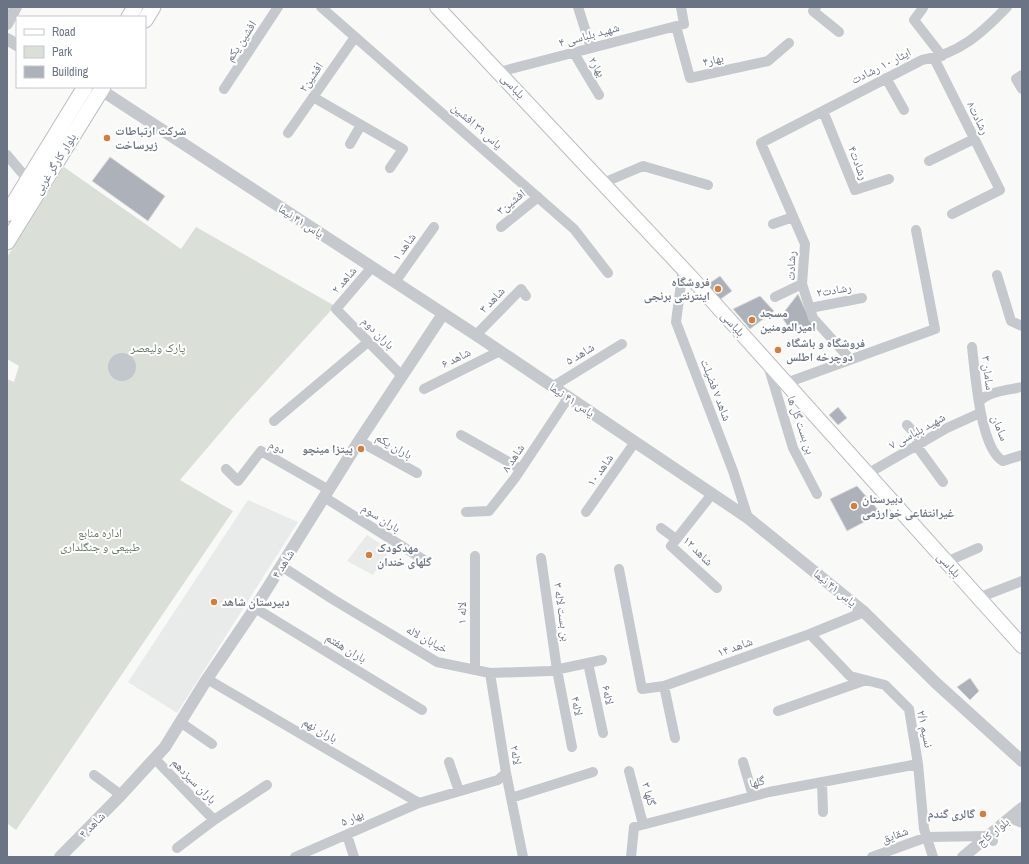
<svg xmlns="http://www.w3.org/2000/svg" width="1029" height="864" font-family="'Archivo Narrow','Noto Naskh Arabic',sans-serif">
  <rect width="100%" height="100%" fill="#f9f9f7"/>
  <path fill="#e9eaea" d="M248,500L298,522L177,713L128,682Z
    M367,535L390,550L373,575L347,561Z"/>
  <path fill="#dae0d8" d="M64,167L181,249L196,227L335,306L237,413L180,480L233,511L16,830L7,823V379L14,382L19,366L7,359V257Z"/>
  <path fill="#c1c7cd" d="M108 367a14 14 0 1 1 28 0a14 14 0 1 1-28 0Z"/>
  <path fill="#adb1b9" stroke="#dadbd9" d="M110,157L165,196L148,221L92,181Z
    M720,276L732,291L718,301L704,287Z
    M798,294L813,326L791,331L781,316Z
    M760,296L774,311L750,329L733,309Z
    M838,407L847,418L838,425L829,415Z
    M857,486L881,513L847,531L830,499Z
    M970,678L979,691L970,700L957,687Z"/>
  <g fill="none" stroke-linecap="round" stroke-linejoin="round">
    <g stroke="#b8bbc0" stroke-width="16">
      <path id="secondary" d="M437,7L689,275L1022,646"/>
    </g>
    <g stroke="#b9bbbf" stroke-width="17">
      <path id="primary" d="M129,17L135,7
        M145,20L153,7
        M7,214L85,87
        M7,242L103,87"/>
    </g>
    <path stroke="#c5c8cc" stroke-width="10" d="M321,7L574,229L608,273
      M578,7L591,48
      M816,7L813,11L839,32
      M923,8L914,20L942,56
      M676,26L690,78L768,61L789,43
      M574,53L599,95
      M934,58L1000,190L952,214
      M499,72L684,24L681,7
      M1022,75L1016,79L1022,89
      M886,78L904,110
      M224,89L278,7
      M313,97L403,149L390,168
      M823,111L855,190L889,179
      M288,133L355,37
      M350,144L361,125
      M7,155L28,180
      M929,161L974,139
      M603,183L643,166L708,185
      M773,224L793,217
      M501,227L538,197
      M372,267L336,309L402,376
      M683,268L676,322L733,471L748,518
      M997,275L1011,321L1022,326
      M395,282L434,227
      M775,297L802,284
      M810,308L862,298
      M476,335L521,289L526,296
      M972,347C975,371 980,449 1003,461L1022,455
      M850,359L813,318L802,284L805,244L761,143L922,60C959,54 981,34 1007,7
      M768,365L793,448L817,494
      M786,383L935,329L916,230
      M552,387L622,344
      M424,389L500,351
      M979,402C988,391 1009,390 1022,387
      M274,421L368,342
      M907,425L923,442
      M461,435L521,469
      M359,441L417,473
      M916,445L943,482
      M226,469L238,481L261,451L329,490
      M867,474L947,428L980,413
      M712,494L671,546L717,588
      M324,497L424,560
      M466,512L489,511L515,478L568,398
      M586,512L635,442
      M661,528L676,539
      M541,558L557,670L572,747
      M946,562L978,548
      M281,566L334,600L437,662L490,673L550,671L602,660
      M619,569L642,689L664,686
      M978,598L1022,581
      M255,608L422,710
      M810,634L850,676L885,685L909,709L918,764L924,829L933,857
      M588,663L603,733
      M475,670V556
      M207,679L419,803
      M778,711L866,680
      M180,722L212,744
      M675,738L664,686L810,634L864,612
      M155,759L214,820
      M449,762L459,791
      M743,762L753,796
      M629,771L643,824
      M506,773L523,857
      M94,775L121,795
      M822,782L823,812
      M511,798L593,772
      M1010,818L1022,823
      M347,835L354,857
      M177,848L214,820L267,785
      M295,857L419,803L498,780L506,773L490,673
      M631,857L634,827L769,792L918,764
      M872,857L927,837L987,836L993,841"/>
    <path stroke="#c5c8cc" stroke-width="12" d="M7,24L16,7
      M7,39L17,45
      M101,90L476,335L748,518L864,612L936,683L1022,761
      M60,857L121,795L165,747L207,679L255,608L359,441L443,314
      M963,857L1022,808"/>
    <use href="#secondary" stroke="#fff" stroke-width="14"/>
    <use href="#primary" stroke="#fff" stroke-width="15"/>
  </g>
  <g fill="#d57e3b" stroke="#fff" stroke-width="1.5">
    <circle cx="107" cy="138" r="4"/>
    <circle cx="718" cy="289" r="4"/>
    <circle cx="752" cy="320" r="4"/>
    <circle cx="778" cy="350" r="4"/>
    <circle cx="361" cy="449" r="4"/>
    <circle cx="854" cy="506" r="4"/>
    <circle cx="369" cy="555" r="4"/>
    <circle cx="214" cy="602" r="4"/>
    <circle cx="983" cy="814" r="4"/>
  </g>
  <g text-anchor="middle" stroke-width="4" stroke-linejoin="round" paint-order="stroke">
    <g font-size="12" fill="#6b7485" stroke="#fff">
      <text transform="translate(589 35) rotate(-15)" y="4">شهید بلباسی ۴</text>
      <text transform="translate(241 41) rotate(-57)" y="4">افشین یکم</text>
      <text transform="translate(713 60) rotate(-13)" y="4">بهار۴</text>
      <text transform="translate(881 66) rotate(-27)" y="4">ایثار ۱۰ رشادت</text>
      <text transform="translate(597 67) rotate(59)" y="4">بهار۲</text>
      <text transform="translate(311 77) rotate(-55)" y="4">افشین۲</text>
      <text transform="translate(513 86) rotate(47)" y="4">بلباسی</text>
      <text transform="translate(978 118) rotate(64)" y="4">رشادت۸</text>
      <text transform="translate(477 126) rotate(41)" y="4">یاس ۳۹ افشین</text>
      <text transform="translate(858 163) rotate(69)" y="4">رشادت۴</text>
      <text transform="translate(55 164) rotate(-58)" y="4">بلوار کارگر غربی</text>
      <text transform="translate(511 202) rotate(-39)" y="4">افشین۳</text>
      <text transform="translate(301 221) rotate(33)" y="4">یاس ۴۱ نیما</text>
      <text transform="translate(404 247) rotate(-54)" y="4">شاهد ۱</text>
      <text transform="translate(791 266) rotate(-88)" y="4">رشادت</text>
      <text transform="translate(344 280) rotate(-49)" y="4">شاهد ۲</text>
      <text transform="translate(834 290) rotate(-10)" y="4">رشادت۲</text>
      <text transform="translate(492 300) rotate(-46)" y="4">شاهد ۳</text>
      <text transform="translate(733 324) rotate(48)" y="4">بلباسی</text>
      <text transform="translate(378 333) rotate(45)" y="4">باران دوم</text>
      <text transform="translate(580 354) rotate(-31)" y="4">شاهد ۵</text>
      <text transform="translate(456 358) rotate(-26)" y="4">شاهد ۶</text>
      <text transform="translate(988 373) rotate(83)" y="4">سامان ۳</text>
      <text transform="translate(716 390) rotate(69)" y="4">شاهد ۷ فضیلت</text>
      <text transform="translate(572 400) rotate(34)" y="4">یاس ۴۱ نیما</text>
      <text transform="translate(801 425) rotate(71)" y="4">بن بست گل ها</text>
      <text transform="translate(1000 428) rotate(68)" y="4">سامان</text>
      <text transform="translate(917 431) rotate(-29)" y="4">شهید بلباسی ۷</text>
      <text transform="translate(394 446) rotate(30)" y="4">باران یکم</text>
      <text transform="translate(277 447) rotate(26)" y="4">دوم</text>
      <text transform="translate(513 458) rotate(-56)" y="4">شاهد ۸</text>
      <text transform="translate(600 470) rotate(-55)" y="4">شاهد ۱۰</text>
      <text transform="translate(381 518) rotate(32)" y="4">باران سوم</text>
      <text transform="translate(698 551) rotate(45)" y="4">شاهد ۱۲</text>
      <text transform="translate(283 564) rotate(-58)" y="4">شاهد ۴</text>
      <text transform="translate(949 565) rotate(48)" y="4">بلباسی</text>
      <text transform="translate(835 588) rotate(39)" y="4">یاس ۴۱ نیما</text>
      <text transform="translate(562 612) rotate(82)" y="4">بن بست لاله ۳</text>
      <text transform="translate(462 613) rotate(-90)" y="4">لاله ۱</text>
      <text transform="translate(427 639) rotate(28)" y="4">خیابان لاله</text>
      <text transform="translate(735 647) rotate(-20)" y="4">شاهد ۱۴</text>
      <text transform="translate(346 648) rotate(31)" y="4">باران هفتم</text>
      <text transform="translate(608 695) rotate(78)" y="4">لاله۶</text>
      <text transform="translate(577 706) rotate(79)" y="4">لاله۴</text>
      <text transform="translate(925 729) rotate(78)" y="4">نسیم ۲/۱</text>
      <text transform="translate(320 730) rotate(30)" y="4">باران نهم</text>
      <text transform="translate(516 755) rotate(81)" y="4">لاله۲</text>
      <text transform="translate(194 781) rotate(46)" y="4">باران سیزدهم</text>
      <text transform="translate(757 782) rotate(-14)" y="4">گلها</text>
      <text transform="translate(649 794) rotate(75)" y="4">گلها ۳</text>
      <text transform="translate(352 818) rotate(-23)" y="4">بهار ۵</text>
      <text transform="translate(92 825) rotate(-45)" y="4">شاهد ۴</text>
      <text transform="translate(993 832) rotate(-39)" y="4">بلوار کاج</text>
      <text transform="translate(895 835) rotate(-20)" y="4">شقایق</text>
    </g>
    <g font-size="12" font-weight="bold" fill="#6b7485" stroke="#fff" text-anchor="start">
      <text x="115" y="135">شرکت ارتباطات<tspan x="115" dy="14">زیرساخت</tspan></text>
      <text x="710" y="286" text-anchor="end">فروشگاه<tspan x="710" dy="14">اینترنتی برنجی</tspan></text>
      <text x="760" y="317">مسجد<tspan x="760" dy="14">امیرالمومنین</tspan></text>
      <text x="786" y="347">فروشگاه و باشگاه<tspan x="786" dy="14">دوچرخه اطلس</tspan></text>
      <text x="353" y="453" text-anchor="end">پیتزا مینچو</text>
      <text x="862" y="503">دبیرستان<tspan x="862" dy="14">غیرانتفاعی خوارزمی</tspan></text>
      <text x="377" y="552">مهدکودک<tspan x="377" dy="14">گلهای خندان</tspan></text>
      <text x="222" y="606">دبیرستان شاهد</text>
      <text x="975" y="818" text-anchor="end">گالری گندم</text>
    </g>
    <g font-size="12" fill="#657865" stroke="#fff">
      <text x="158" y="352">پارک ولیعصر</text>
      <text x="100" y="537">اداره منابع<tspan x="100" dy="14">طبیعی و جنگلداری</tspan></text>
    </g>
  </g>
  <rect width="1029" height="864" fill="none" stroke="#6b7485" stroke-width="16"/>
  <rect x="16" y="16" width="130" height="72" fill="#ffffff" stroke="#c4c7ce"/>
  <rect x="24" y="29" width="20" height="6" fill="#ffffff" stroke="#c4c7ce"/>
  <text x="52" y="36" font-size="12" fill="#6b7485">Road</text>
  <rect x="24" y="46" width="20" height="12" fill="#dae0d8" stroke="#c4c7ce"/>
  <text x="52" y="56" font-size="12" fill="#6b7485">Park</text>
  <rect x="24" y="66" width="20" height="12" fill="#adb1b9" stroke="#c4c7ce"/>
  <text x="52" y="76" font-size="12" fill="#6b7485">Building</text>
</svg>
